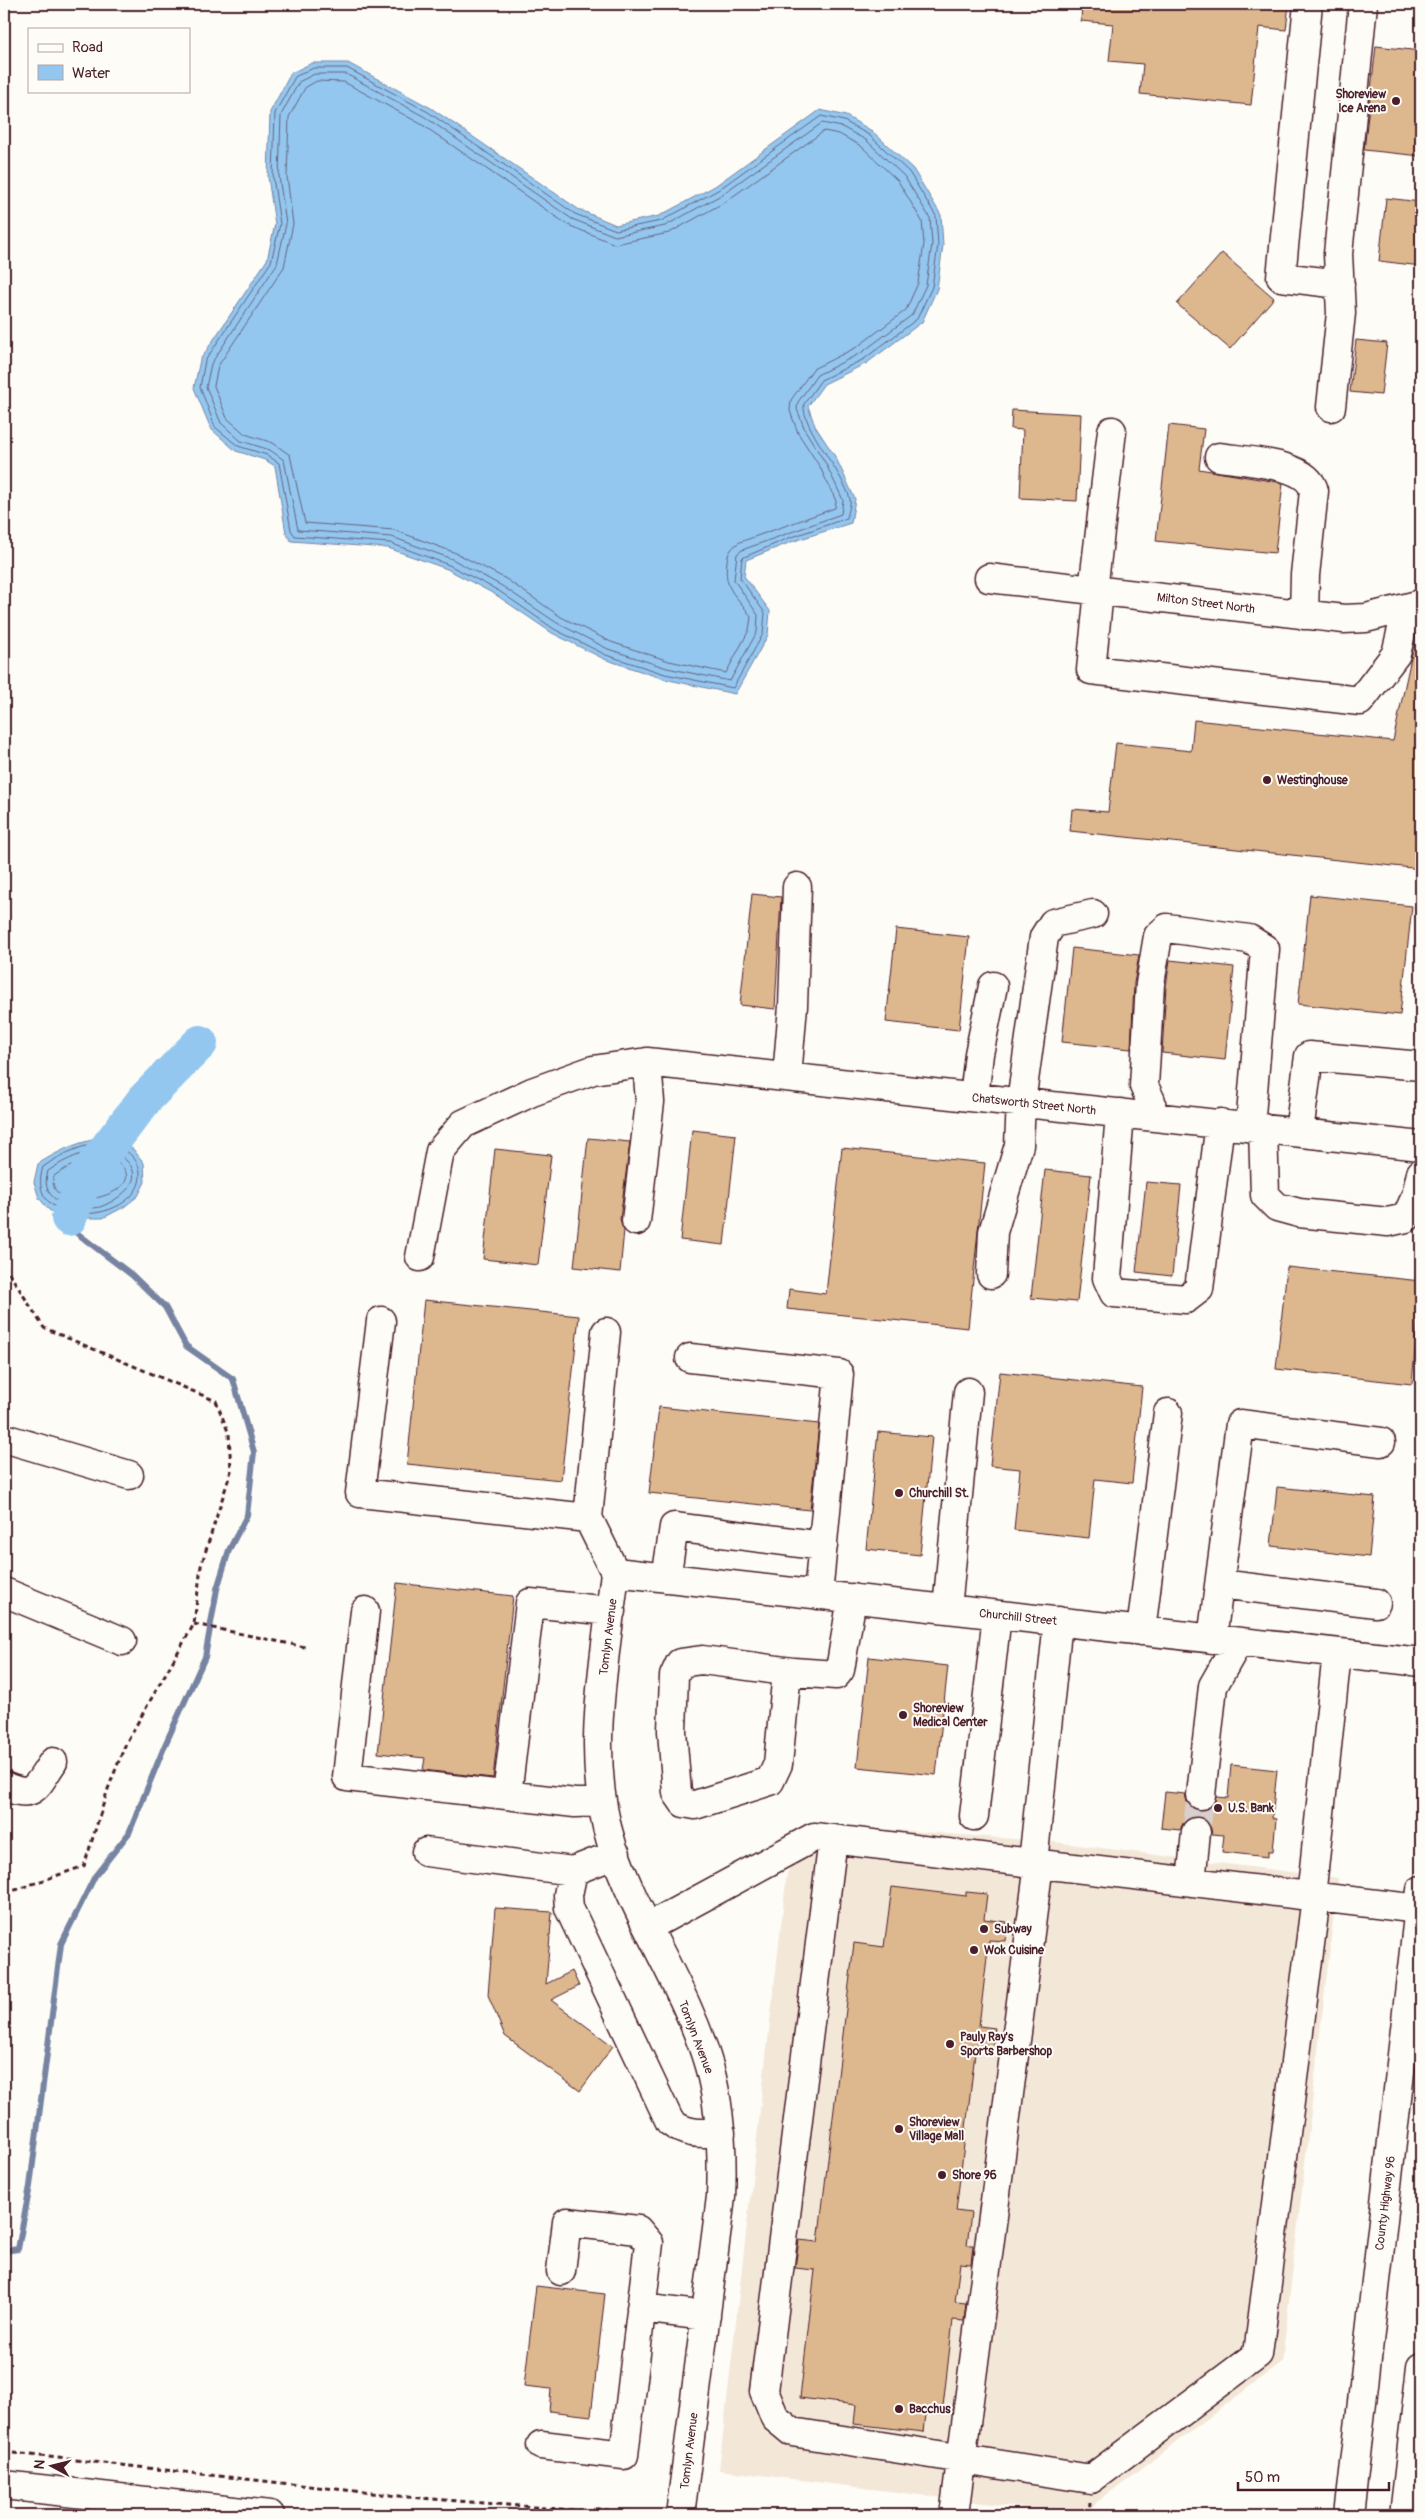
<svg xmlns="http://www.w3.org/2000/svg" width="1425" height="2519" font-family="Pangolin,sans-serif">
  <rect width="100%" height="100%" fill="#fdfcf7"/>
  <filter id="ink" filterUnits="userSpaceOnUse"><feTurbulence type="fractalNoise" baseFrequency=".02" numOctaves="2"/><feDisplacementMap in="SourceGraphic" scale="10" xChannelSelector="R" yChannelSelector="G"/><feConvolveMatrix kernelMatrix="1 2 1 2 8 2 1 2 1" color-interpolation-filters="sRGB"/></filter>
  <g filter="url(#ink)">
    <path fill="#f3e7d8" d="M818,1824L1054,1842L1338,1878L1282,2362L1080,2515L719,2470L787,1873Z"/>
    <path fill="#93c7f0" stroke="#7684a1" d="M312,63H348L431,108L578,209L616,225L659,216L715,186L820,110L846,116L872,131L913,169L941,215L943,245L937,289L922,322L867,363L824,384L808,406L815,426L836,458L855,499L851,523L791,542L746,560L744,576L770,611L768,635L735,694L664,679L604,659L552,633L496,595L447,569L388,548L291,541L286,533L275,466L265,460L236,451L211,429L194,388L200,360L267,260L275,224L268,177L270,112L291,73Z
      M110,1137L133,1149L144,1163L145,1182L138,1196L124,1207L103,1218H66L49,1210L39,1198L34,1182L38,1164C61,1149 82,1140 110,1137Z"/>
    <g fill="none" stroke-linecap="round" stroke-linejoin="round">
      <path stroke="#67627a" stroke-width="1" d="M314,68H347L428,112L575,214L616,230L661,221L718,190L821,116L844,121L869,135L909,172L936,216L938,245L932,287L917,319L864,359L821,380L804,404C801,427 843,472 850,499C851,504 848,513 847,518L789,538L742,558L740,578L765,613L763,634L733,688L665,674L606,655L554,629L499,591L449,565L390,543L295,536L291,530L279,463L267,455L238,446L215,427L200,387L205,361L271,262L280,224L273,177L275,113L295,77Z
        M315,74H346L425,117L572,219L615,236L665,226L721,195L822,123L842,127L866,140L904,176L930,218L932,244L926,285L912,315L861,353L817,375L798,402L797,409L805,430L826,464L843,500L841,514L742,550L737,554L734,580L758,615L757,632L730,681L667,668L608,649L557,623L502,586L452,559L392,537L298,530L284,460L270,450L241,441L221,423L206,387L211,364L277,264L286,224L279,176L281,115L299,82Z
        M317,81L344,82L421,124L568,225L615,244L669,233L725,202L824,131L839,134L861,146L898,181L922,221L924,244L918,283L906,310L857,347L813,369L791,400L790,411L798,433L820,467L836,501L835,508L740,542C732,547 728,552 727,561C723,592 737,594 751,617L749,630L726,673L669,661L611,642L561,617L506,579L456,553L394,530L305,523L290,455L273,443L245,434L227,418L214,386L218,366L284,267L293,224L287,176L289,117L305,88Z
        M108,1142C122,1147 138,1156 140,1172C144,1224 22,1233 43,1167C63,1153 83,1144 108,1142Z
        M107,1148C131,1159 146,1176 120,1196C115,1200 106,1205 100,1207C76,1212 37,1202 48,1171C67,1158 85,1151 107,1148Z
        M106,1156C177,1189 42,1224 54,1176C69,1165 87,1158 106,1156Z"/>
      <path stroke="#7684a1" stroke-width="6" d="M4,2251L18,2249L30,2186L61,1944L95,1876L129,1833L165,1745L205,1657L217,1589L229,1550L247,1515L254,1452L233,1379L186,1346L165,1307L132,1275L74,1231L69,1218"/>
      <path stroke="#93c7f0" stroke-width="36" d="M69,1218L86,1176L145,1099L200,1043"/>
    </g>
    <path fill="#ddb78e" stroke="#4a1f2b" d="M1082,4H1289L1286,30L1259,27L1251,105L1140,94L1143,64L1109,61L1113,24L1081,21Z
      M1376,46L1421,51V156L1364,150Z
      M1386,198L1421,202V266L1379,261Z
      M1222,253L1274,298L1230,349L1177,304Z
      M1356,340L1387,343L1381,395L1350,392Z
      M1012,410L1081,414L1077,501L1020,498L1023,430L1011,429Z
      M1169,425L1204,429L1199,469L1283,483L1275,553L1156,541Z
      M1414,644L1421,645V869L1070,831L1072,809L1108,812L1116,743L1191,751L1194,720L1393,741Z
      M752,894L781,897L775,1009L740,1005Z
      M1310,895L1412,906L1400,1015L1298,1004Z
      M896,929L969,937L959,1030L886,1022Z
      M1072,948L1139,955L1134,983L1131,1049L1062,1042Z
      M1170,960L1234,967L1225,1060L1162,1053L1166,986Z
      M692,1130L736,1135L724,1245L680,1240Z
      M588,1138L630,1142L620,1219L624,1230L620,1272L574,1267Z
      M842,1148L985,1163L968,1328L787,1309L789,1289L826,1294Z
      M495,1149L551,1155L538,1265L483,1259Z
      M1045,1170L1091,1175L1077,1302L1031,1298Z
      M1146,1182L1181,1185L1172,1276L1136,1272Z
      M1287,1267L1421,1281L1412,1384L1276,1369Z
      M424,1300L579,1316L561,1480L407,1464Z
      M1000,1372L1142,1387L1132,1483L1095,1479L1089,1538L1014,1530L1020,1469L990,1466Z
      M659,1407L819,1424L810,1510L649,1493Z
      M878,1432L932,1437L920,1555L866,1549Z
      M1277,1487L1375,1497L1369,1557L1271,1546Z
      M397,1583L513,1596L493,1778L423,1770L425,1758L378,1753Z
      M869,1657L948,1666L936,1775L857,1767Z
      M1231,1765L1277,1770L1272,1818L1276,1819L1273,1851H1268V1857L1222,1852L1224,1835L1212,1834L1210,1825L1205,1820L1198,1817L1189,1818L1183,1823L1180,1830L1161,1828L1165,1792L1185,1794L1187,1802L1191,1807L1199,1810L1207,1809L1213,1805L1216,1797L1228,1798Z
      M892,1887L966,1896V1892L987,1894L984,1919L1007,1922L1005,1941L989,1940L979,2026L995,2028L992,2047L976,2045L956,2211L971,2213L967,2245H973L971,2264L960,2263L955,2302L966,2303L964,2321L953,2320L942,2415L926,2414L924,2432L854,2424L856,2405L800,2398L815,2270L795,2268L799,2240L818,2242L854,1943L884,1947Z
      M495,1908L552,1912L546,1984L572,1971L579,1986L551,2000L613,2046L580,2091L505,2036L488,1995Z
      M536,2286L605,2294L591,2416L549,2411L551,2389L524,2386Z"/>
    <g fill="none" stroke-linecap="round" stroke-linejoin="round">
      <path stroke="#d9d0ce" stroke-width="28" stroke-dasharray="28 14" stroke-linecap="butt" d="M1196,1832L1201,1795"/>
      <g stroke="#4a1f2b" stroke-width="31">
        <path id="minor" d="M1308,4L1281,277L1340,284
          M1331,407L1341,313L1338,254L1363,4
          M1219,457C1243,461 1308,462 1314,491L1305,575L1304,615
          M989,578L1344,619L1366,618L1421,604
          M1093,590L1112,431
          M1099,591L1091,670L1360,701L1396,654L1407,608
          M787,1077L793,1006L797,887
          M974,1097L979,1054L993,986
          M1120,1113L1107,1278L1114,1293L1186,1299L1199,1289L1220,1123
          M1152,1116L1151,1101L1144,1086L1150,984L1158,936L1167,928L1249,939L1265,949L1250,1127
          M1263,1128L1265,1195L1277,1207L1299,1213L1388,1222L1406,1218L1416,1196L1421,1173
          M1299,1132L1309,1056L1421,1066
          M636,1221L650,1102L647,1062
          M420,1257L440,1151L463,1124L532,1092L593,1070L647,1062L1421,1146
          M991,1274L993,1232L1019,1145L1021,1102L1044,937L1053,923L1093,914
          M381,1321L360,1493L588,1518L615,1572
          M690,1358L839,1374L818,1595
          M4,1438L129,1475
          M588,1518L606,1332
          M615,1572C605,1662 584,1757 612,1845C637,1921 687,1989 709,2066C721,2109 723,2152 721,2197L680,2515
          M615,1572L1421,1662
          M666,1578L674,1527L823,1546
          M1220,1584L1376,1603
          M4,1592L122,1641
          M947,1609L968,1392
          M365,1611L347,1777L575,1803L602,1802
          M1141,1631L1168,1413
          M1212,1639L1240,1424L1381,1442
          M793,1672L702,1660L680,1663L674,1676L672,1731L677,1793L684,1803L695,1805L770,1781L778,1764L786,1682L793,1672L836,1675L840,1670L852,1598
          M4,1786C35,1800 36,1786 53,1762
          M507,1795L530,1603L611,1611
          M1201,1795L1213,1686L1238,1642
          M974,1816L997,1615
          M833,1839L764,2391L775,2418L792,2432L1091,2479L1258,2354L1316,1897
          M426,1852L573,1871
          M616,1854L573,1871L568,1895L569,1908L670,2122C686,2135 702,2133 721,2133
          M1033,1863L1058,1621
          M1191,1882L1196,1832
          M1311,1897L1337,1653
          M648,1927L814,1837L1419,1909
          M641,2308L706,2316
          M541,2445L624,2455L649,2243L638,2230L567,2222L561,2271
          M954,2515L1039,1864"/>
      </g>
      <g stroke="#4a1f2b" stroke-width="31">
        <path id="major" d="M4,2485L270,2515
          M1349,2515L1421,1890
          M1404,2515L1421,2367"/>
      </g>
      <path stroke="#4a1f2b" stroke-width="3" stroke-dasharray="5 4" stroke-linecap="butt" d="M4,1265L44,1328L216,1401L229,1434L231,1471L201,1566L194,1624L126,1743L108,1789L84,1866L4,1894
        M194,1624L305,1647
        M4,2452L408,2497L583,2511L597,2509L654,2515
        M1088,2515L1089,2502"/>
      <use href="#minor" stroke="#fdfcf7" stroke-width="28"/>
      <use href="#major" stroke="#fdfcf7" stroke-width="28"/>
    </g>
  </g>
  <g fill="#4a1f2b" stroke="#fdfcf7" stroke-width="2">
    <circle cx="1396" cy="101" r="5"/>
    <circle cx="1267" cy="780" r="5"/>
    <circle cx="899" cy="1493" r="5"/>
    <circle cx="903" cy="1715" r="5"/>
    <circle cx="1218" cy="1808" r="5"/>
    <circle cx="984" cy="1929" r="5"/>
    <circle cx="974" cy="1950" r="5"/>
    <circle cx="950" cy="2044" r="5"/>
    <circle cx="899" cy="2129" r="5"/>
    <circle cx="942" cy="2175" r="5"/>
    <circle cx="899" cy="2409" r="5"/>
  </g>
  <g text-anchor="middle" stroke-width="4" stroke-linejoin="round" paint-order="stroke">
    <g font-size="12" font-weight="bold" fill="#4a1f2b" stroke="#fdfcf7" text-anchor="start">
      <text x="1386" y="98" text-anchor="end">Shoreview<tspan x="1386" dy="14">Ice Arena</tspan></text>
      <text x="1277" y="784">Westinghouse</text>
      <text x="909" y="1497">Churchill St.</text>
      <text x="913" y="1712">Shoreview<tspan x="913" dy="14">Medical Center</tspan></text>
      <text x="1228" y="1812">U.S. Bank</text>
      <text x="994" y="1933">Subway</text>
      <text x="984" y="1954">Wok Cuisine</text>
      <text x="960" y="2041">Pauly Ray's<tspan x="960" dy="14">Sports Barbershop</tspan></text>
      <text x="909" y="2126">Shoreview<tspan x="909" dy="14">Village Mall</tspan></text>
      <text x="952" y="2179">Shore 96</text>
      <text x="909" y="2413">Bacchus</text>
    </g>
    <g font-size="12" fill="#4a1f2b" stroke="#fdfcf7">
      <text transform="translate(1206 603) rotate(7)" y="4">Milton Street North</text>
      <text transform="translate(1034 1104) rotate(6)" y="4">Chatsworth Street North</text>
      <text transform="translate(1018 1617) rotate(6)" y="4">Churchill Street</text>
      <text transform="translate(608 1637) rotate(-83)" y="4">Tomlyn Avenue</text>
      <text transform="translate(696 2037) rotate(69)" y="4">Tomlyn Avenue</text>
      <text transform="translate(1385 2203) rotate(-83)" y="4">County Highway 96</text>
      <text transform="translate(689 2451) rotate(-83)" y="4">Tomlyn Avenue</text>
    </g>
  </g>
  <rect width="1425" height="2519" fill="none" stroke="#fdfcf7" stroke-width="20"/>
  <rect x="10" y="10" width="1405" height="2499" fill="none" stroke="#4a1f2b" stroke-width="2" filter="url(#ink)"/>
  <rect x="28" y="28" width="162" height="65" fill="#fdfcf7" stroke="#b5a4a5"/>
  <rect x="38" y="44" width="25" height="8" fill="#fdfcf7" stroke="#b5a4a5"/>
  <text x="72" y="52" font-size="15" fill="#4a1f2b">Road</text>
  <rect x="38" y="65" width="25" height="15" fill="#93c7f0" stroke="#b5a4a5"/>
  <text x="72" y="78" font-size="15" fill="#4a1f2b">Water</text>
  <g transform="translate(52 2466) rotate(277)" stroke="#fdfcf7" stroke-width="4" paint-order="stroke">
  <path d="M0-4L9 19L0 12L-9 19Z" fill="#4a1f2b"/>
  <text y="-8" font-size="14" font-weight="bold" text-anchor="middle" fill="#4a1f2b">N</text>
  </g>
  <path d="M1238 2482v8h151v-8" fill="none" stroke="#4a1f2b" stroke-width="2.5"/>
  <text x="1245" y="2482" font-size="15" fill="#4a1f2b" stroke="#fdfcf7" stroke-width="4" paint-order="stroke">50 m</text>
</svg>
